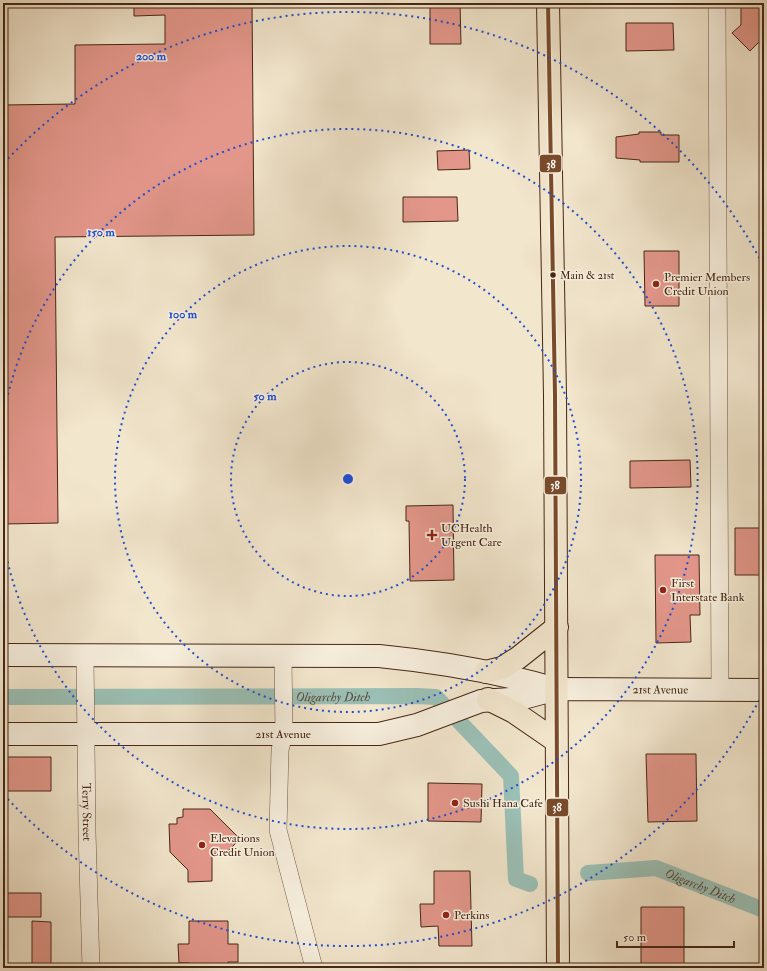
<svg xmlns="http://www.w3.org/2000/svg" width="767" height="971" font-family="'IM FELL Double Pica',serif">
  <rect width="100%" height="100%" fill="#f2e6cd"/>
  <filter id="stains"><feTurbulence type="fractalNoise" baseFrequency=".005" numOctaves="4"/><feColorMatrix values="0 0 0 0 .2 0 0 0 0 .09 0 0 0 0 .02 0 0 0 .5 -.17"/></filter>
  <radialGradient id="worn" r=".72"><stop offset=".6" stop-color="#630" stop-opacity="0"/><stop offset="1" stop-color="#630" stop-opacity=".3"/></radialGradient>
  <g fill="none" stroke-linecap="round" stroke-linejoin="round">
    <g stroke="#9bc0b6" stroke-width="16">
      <path id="s1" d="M3,697L417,696L436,697L511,776L516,879L530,884"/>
      <path id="s2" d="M588,873L656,868L764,910"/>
    </g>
  </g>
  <path fill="#e3978b" stroke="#472616" d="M134,3H252L254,235L55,237L58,523L3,524V105L75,104V45L165,44V15L134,16Z
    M430,3H460L461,44H430Z
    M741,3H764V37L750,51L732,33L741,25Z
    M626,23H673L674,50L626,51Z
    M639,132H661V135H679V162H640V160L616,158V137L639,134Z
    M469,150L470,169L438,170L437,151Z
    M403,197H457L458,221L403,222Z
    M644,251H679V306H645Z
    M690,460L691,487L630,488V461Z
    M453,505L454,580L410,581L409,521H406V506Z
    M735,528H764V575H735Z
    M655,555H699L700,615H690L691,642L656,643Z
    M646,754H696L697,821L648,822Z
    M3,757H51V791H3Z
    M428,783L482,784L481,822L428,821Z
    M183,809H210L240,839L225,854H212V881L188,882V870L170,852L169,824H177V818L183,817Z
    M434,871H470L472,946H439L438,926L421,927L420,904H434Z
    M3,893H41V917H3Z
    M641,907H684V968H641Z
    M32,921L51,922V968H32Z
    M189,921H228V944H238V962H228V968H189V963H179L178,944H189Z"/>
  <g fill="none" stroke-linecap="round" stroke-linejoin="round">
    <g stroke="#725644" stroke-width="18">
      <g id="street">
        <path d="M717,3L720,690"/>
        <path id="s3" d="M85,656L87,832L91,968"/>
        <path d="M283,656L284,734L280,750L278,830L314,968"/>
      </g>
    </g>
    <g stroke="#472616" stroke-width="24">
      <g id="secondary">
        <path d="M3,655L379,656C439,662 499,672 556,689"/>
        <path id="s4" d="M3,734H379L417,725L481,701L523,698L557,689L764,690"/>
      </g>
    </g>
    <g stroke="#472616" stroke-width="24">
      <path id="highway" d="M548,3L555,395L558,968
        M486,672L502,668L518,658L557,627
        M488,699L514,712L556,741"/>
    </g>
    <use href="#street" stroke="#f7efde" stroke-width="17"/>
    <use href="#secondary" stroke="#f7efde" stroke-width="22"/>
    <use href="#highway" stroke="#f2e6cd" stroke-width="22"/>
    <g stroke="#f7efde" stroke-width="7">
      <path id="bus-1" d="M548,3L555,395L558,968"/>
    </g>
    <use href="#bus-1" stroke="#7a4b2a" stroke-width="4"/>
  </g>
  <g fill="none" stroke="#1d4ed8" stroke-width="2" stroke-dasharray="2 4">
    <circle cx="348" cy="479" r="117"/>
    <circle cx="348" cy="479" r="233"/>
    <path d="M3 418A350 350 0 1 1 3 540"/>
    <path d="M762 695A467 467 0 0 1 4 795M4 163A467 467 0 0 1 762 263"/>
  </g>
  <circle fill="#472616" stroke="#f7efde" stroke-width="1.5" cx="553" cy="275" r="3.5"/>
  <g fill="#8f2418" stroke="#f7efde" stroke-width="1.5">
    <circle cx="656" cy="284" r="4"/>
    <path d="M430 529h4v4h4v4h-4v4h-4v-4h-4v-4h4z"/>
    <circle cx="663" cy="590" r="4"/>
    <circle cx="455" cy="803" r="4"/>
    <circle cx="202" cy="845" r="4"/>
    <circle cx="446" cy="915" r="4"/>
  </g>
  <g text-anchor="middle" stroke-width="3" stroke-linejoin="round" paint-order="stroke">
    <g font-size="11" fill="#472616" stroke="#f7efde" text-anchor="start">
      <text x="560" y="279">Main &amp; 21st</text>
    </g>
    <g font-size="12" fill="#472616" stroke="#f7efde" text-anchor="start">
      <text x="664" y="281">Premier Members<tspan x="664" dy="14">Credit Union</tspan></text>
      <text x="441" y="532">UCHealth<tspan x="441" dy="14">Urgent Care</tspan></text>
      <text x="671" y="587">First<tspan x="671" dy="14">Interstate Bank</tspan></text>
      <text x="463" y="807">Sushi Hana Cafe</text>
      <text x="210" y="842">Elevations<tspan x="210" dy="14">Credit Union</tspan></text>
      <text x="454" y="919">Perkins</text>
    </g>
    <g font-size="12" fill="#472616" stroke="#f7efde">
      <text dy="4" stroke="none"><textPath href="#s4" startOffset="664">21st Avenue</textPath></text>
      <text dy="4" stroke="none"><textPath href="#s4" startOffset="280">21st Avenue</textPath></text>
      <text dy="4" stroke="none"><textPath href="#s3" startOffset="156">Terry Street</textPath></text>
    </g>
    <g font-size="13" font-style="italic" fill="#5c4c3e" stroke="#f7efde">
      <text dy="5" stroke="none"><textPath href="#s1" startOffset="330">Oligarchy Ditch</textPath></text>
      <text dy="5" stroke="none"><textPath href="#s2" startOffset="116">Oligarchy Ditch</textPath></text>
    </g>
  </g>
  <circle cx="348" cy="479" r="6" fill="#1d4ed8" stroke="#f7efde" stroke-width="2"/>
  <g font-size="12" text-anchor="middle" font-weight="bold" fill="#1d4ed8" stroke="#f7efde" stroke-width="3" stroke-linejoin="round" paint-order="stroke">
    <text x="151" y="60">200 m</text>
    <text x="101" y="236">150 m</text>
    <text x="183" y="318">100 m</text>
    <text x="265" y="400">50 m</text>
  </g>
  <g stroke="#f7efde" stroke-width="1.5">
    <rect x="539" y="154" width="23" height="19" rx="4" fill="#7a4b2a"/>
    <rect x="544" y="476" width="23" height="19" rx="4" fill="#7a4b2a"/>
    <rect x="546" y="798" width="23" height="19" rx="4" fill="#7a4b2a"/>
  </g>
  <g font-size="11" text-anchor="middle" font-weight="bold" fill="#fff">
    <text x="551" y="168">38</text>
    <text x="555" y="489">38</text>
    <text x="557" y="811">38</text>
  </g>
  <rect width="767" height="971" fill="none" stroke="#f2e6cd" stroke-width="16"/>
  <rect x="4" y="4" width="759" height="963" fill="none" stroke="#472616" stroke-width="2"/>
  <rect x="8" y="8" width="751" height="955" fill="none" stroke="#472616"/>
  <path d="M617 941v6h117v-6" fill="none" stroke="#472616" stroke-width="2"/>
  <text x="623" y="941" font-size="12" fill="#472616" stroke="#f7efde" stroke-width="3" paint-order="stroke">50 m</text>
  <rect width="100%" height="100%" filter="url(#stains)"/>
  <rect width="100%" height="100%" fill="url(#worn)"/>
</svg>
